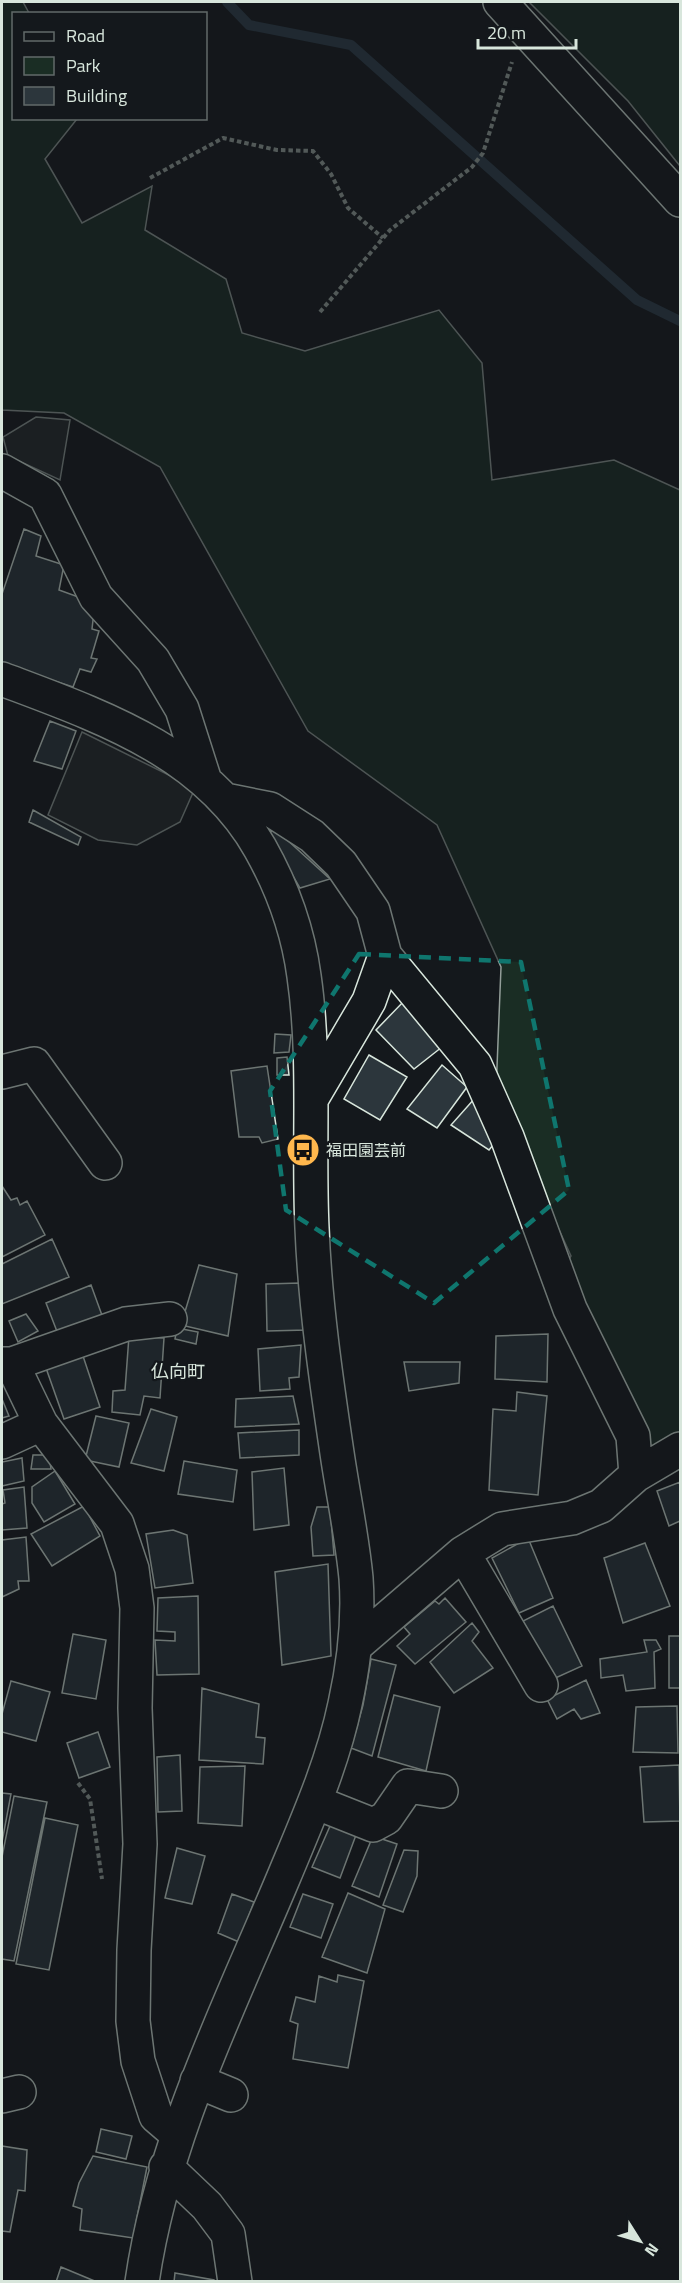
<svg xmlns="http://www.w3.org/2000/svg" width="682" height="2283" font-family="'Titillium Web','Noto Sans JP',sans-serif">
<rect width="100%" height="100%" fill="#14181c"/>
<path fill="#1a2d24" stroke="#939e99" stroke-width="1.5" d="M2,2H23L29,13L14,14V118L77,119L45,159L82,223L152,186L145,230L226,279L242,333L305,351L439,310L482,363L492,480L614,460L680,490V1453L648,1477L552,1287L571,1256L496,1092L501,967L437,825L308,731L160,467L64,413L2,410Z
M529,2H680V166L628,101Z"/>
<path fill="#24282b" stroke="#939e99" stroke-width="1.5" d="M36,417L70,420L60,480L8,456L3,437Z
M82,732L195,788L180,822L137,845L98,840L48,815Z"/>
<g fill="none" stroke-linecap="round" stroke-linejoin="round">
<path stroke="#2f3f4d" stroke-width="10" d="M227,2L249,25L351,45L637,300L680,321"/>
</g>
<path fill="#2c363c" stroke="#d8e6dc" stroke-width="1.5" d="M24,529L41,536L36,556L64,565L59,590L95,603L92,629L99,631L91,658L97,659L91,672L80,669L73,687L2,664V594Z
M50,721L76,731L62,769L34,761Z
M33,810L81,837L78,845L29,822Z
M274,828L330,879L300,888L269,834Z
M404,1001L442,1047L414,1069L376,1030Z
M275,1034L291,1035L289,1052L274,1053Z
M369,1055L407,1077L380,1120L344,1099Z
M287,1057L289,1075H277V1058Z
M442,1065L467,1087L437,1128L407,1109Z
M267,1066L278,1139L262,1143L259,1137H239L231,1071Z
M475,1098L498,1139L489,1150L451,1125Z
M2,1186L11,1200L17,1198L20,1205L27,1201L45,1235L2,1257Z
M52,1239L69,1277L2,1304V1264Z
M199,1265L237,1274L228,1336L181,1325Z
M300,1283L307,1330L267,1331L266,1284Z
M91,1285L103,1318L58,1334L46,1303Z
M26,1314L38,1331L18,1342L9,1321Z
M177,1328L198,1332L196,1344L175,1339Z
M548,1334L547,1382L495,1379L496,1336Z
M129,1336L164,1338L160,1398L144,1396L140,1415L112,1412L113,1391L125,1390Z
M301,1345L299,1377L289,1378L290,1389L260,1391L258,1349Z
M81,1350L100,1407L64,1419L46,1368Z
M404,1362H460L459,1383L409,1391Z
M517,1392L547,1396L538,1495L489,1490L493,1409L516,1411Z
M293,1396L299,1424L235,1427L236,1399Z
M2,1399L9,1416L2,1418Z
M151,1409L177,1417L164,1471L131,1463Z
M96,1416L129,1423L119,1467L85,1460Z
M299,1430V1455L240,1458L238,1433Z
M33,1455H49L51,1469H31Z
M22,1458L24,1481L2,1486V1462Z
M184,1461L237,1470L233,1502L178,1494Z
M284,1468L289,1525L254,1530L252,1472Z
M55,1471L75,1504L44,1522L32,1503V1487Z
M680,1482V1521L669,1526L657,1491Z
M24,1487L27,1528L2,1530V1504L5,1503L3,1490Z
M84,1506L100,1536L52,1566L31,1534Z
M317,1507H330L334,1555L313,1556L311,1527Z
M173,1530L187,1535L193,1583L155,1588L146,1534Z
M26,1537L29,1581H18L19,1589L2,1597V1540Z
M528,1538L553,1598L519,1613L492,1558Z
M645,1543L670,1606L623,1623L604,1558Z
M328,1564L331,1656L282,1665L275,1572Z
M198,1596L199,1674L157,1675L155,1640L175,1641V1632L157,1631L158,1598Z
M445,1598L466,1622L415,1664L397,1646L410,1634L404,1627L435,1601L439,1604Z
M553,1606L582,1666L551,1680L523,1621Z
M472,1623L479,1632L472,1641L493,1668L454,1693L430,1662Z
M73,1634L106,1640L96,1699L62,1693Z
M669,1636H680V1688H669Z
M644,1640H656L661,1649L654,1652L655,1688L626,1691L623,1675L601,1678L600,1659L647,1652Z
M371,1659L396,1665L372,1756L351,1748L363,1705Z
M586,1680L600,1713L581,1719L574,1709L557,1719L547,1699Z
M11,1681L50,1692L36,1741L2,1732V1714Z
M202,1688L259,1704L256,1737L265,1738L263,1764L199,1760Z
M394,1695L440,1707L426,1771L378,1757Z
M677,1706L678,1753L633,1752L636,1707Z
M98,1732L110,1767L79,1778L67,1743Z
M180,1755L182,1811L158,1812L157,1757Z
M679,1765L680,1821L644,1822L640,1767Z
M245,1766L242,1826L198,1823L200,1767Z
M2,1793L11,1794L2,1842Z
M14,1796L47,1802L14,1961L2,1959V1857Z
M334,1817L359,1827L340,1878L312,1867Z
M45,1818L78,1825L49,1970L16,1964Z
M373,1836L397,1844L379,1897L352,1886Z
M177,1848L205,1856L192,1904L165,1898Z
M404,1850L418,1851L417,1876L403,1912L383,1905Z
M348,1893L385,1909L367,1973L322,1957Z
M232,1894L254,1902L239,1942L218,1933Z
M303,1894L333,1904L321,1938L290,1927Z
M338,1975L364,1981L348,2068L293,2059L298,2024L290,2021L296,1997L315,2002L319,1976L337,1982Z
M101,2129L132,2136L126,2159L96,2152Z
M2,2146L27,2150L25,2191L18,2190L10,2232L2,2231Z
M93,2156L147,2167L133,2238L80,2230L82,2209L73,2206L79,2183Z
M61,2267L97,2282H56Z
M175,2273L214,2280V2282H174Z"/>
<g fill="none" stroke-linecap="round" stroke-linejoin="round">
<defs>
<path id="minor" d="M500,2L680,200
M2,471L45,495L96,597L153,660L182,709L204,778
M2,679C100,716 205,751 260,848C282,887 298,931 304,976C316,1059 308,1144 312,1228C315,1303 326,1379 337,1453C343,1494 352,1536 356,1578C359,1619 354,1663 345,1704C333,1762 308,1819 285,1874C229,2008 163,2137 142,2282
M225,800L270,809L312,836L341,864L373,911L385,956L369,1001L312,1098
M385,956L475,1065L507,1137L570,1309L633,1436L636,1475
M2,1072L34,1064L105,1163
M2,1364H12L41,1424L117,1524L132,1569L137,1608L135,1708L140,1844L134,1950L133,2021L138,2061L156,2116L177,2134
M12,1364L126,1324L170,1319
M2,1442L41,1424
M463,1553L541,1685
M355,1646L463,1553L502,1529L572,1518L601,1506L636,1475L680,1449
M315,1802L373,1825L386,1818L408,1786L441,1791
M197,2081L231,2095
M2,2096L19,2092
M166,2167L207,2206L228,2234L235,2282"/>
</defs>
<use href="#minor" stroke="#d8e6dc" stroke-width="36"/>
<path stroke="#9da8a2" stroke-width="4" stroke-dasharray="4.5 3" stroke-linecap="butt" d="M150,178L223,138L277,150L313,151L331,174L348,208L383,238
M320,312L390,230L472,167L483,153L512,62
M78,1783L90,1799L102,1879"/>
<use href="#minor" stroke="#14181c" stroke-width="33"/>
</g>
<path d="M0 0H682V2283H0ZM359,954L521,962L569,1190L434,1303L286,1210L270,1091Z" fill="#14181c" fill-opacity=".55" fill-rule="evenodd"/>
<path fill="none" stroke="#0f766e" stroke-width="4.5" stroke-dasharray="12 8" stroke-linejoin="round" d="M359,954L521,962L569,1190L434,1303L286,1210L270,1091Z"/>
<defs>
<symbol id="bus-disc" viewBox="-11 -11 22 22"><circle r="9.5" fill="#ffb74d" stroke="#14181c"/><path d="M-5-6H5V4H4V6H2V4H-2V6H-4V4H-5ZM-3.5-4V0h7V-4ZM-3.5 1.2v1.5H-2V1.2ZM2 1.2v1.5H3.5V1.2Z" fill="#111"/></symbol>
</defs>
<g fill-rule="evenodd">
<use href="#bus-disc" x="284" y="1131" width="38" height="38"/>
</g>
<g text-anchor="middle" stroke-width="4.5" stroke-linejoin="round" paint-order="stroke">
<g font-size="16" fill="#d8e6dc" stroke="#14181c" text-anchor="start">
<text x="326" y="1156">福田園芸前</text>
</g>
<g font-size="18" fill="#d8e6dc" stroke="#14181c">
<text x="178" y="1378">仏向町</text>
</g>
</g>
<rect width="682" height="2283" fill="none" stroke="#d8e6dc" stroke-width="6"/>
<rect x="12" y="12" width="195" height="108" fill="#14181c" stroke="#626a69" stroke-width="1.5"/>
<rect x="24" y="32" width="30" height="9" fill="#14181c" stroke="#626a69" stroke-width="1.5"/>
<text x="66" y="42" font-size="18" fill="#d8e6dc">Road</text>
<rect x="24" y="57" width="30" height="18" fill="#1a2d24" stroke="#626a69" stroke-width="1.5"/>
<text x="66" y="72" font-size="18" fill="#d8e6dc">Park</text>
<rect x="24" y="87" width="30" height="18" fill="#2c363c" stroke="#626a69" stroke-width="1.5"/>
<text x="66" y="102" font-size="18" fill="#d8e6dc">Building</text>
<g transform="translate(640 2241) rotate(127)" stroke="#14181c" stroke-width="4.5" paint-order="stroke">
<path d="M0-4.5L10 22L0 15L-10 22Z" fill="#d8e6dc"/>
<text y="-9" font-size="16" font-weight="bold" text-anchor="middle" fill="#d8e6dc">N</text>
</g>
<path d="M478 39v9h98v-9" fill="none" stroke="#d8e6dc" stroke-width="3"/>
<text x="487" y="39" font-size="18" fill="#d8e6dc" stroke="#14181c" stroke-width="4.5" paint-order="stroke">20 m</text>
</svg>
